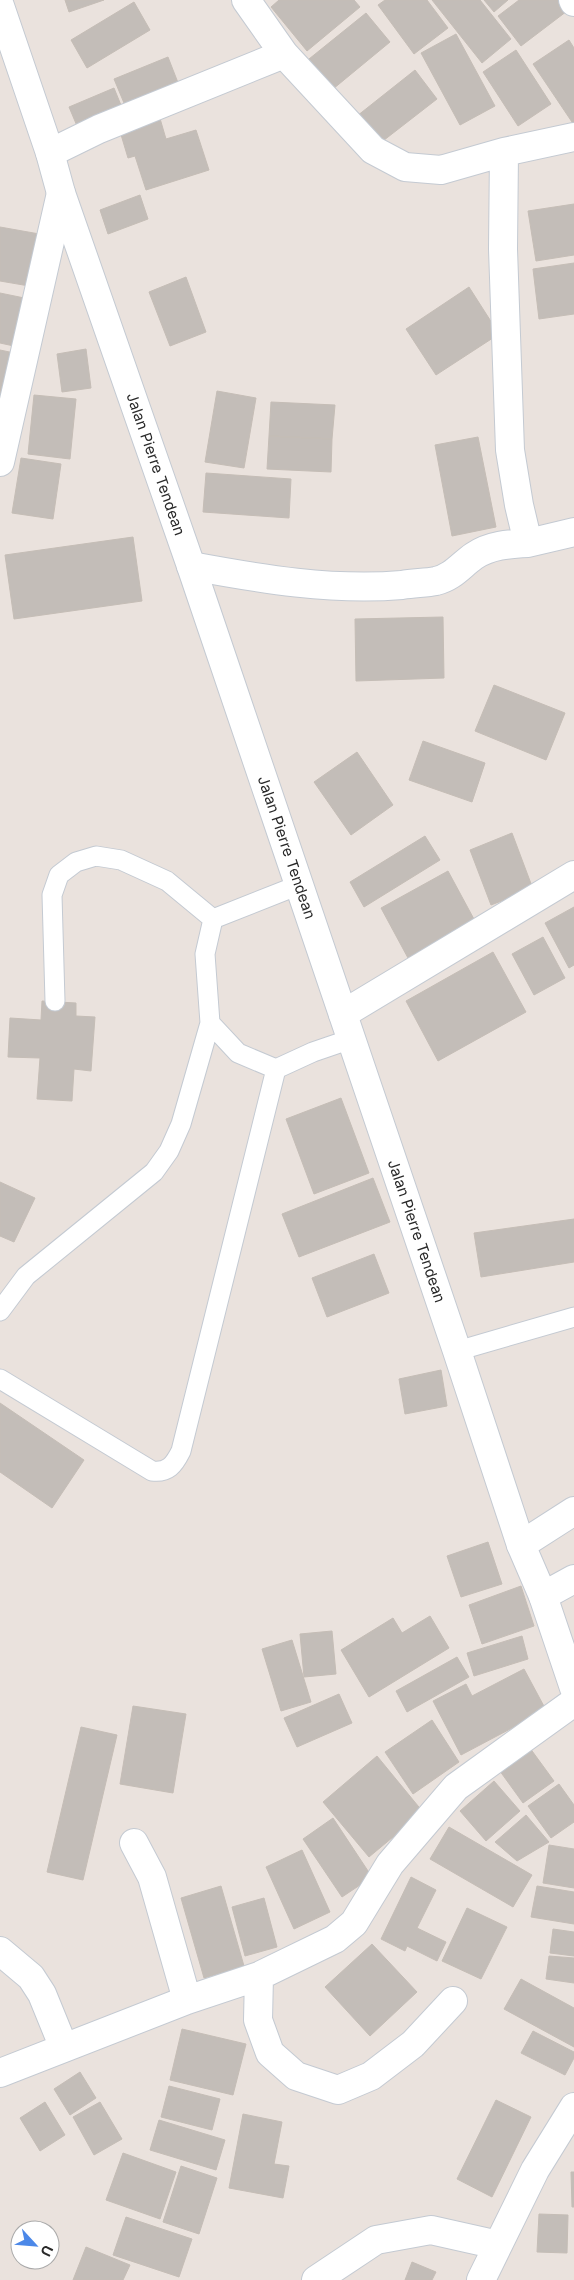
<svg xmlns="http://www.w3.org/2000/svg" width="574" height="2280" font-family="Inter,sans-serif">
<rect width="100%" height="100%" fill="#eae2dd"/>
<path fill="#c3bdb8" stroke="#c5bdb6" d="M65,0H104L69,12Z
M279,0H354L360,7L307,51L271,7Z
M385,0H427L448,28L414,54L378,5Z
M432,0H480L511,39L482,63Z
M484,0H508L494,12Z
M519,0H565L571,8L521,46L498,16Z
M134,2L150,30L87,68L71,40Z
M366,13L390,42L333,89L309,59Z
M456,34L495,106L460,125L421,53Z
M569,40L574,48V125L533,64Z
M516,50L551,104L518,126L483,72Z
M168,57L182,93L129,115L114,79Z
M415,70L437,99L379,144L357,116Z
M114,88L125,115L80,133L69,107Z
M159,115L166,139L196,130L209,170L146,190L135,156L128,158L119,128Z
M140,195L148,219L108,234L100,210Z
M574,204V255L536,261L528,211Z
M0,227L45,235L35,287L0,281Z
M574,263V314L539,319L533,269Z
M186,277L206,332L170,346L149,292Z
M469,287L499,334L436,375L406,329Z
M0,293L34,300L23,348L0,343Z
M86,349L91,388L62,392L57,354Z
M0,350L19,354L9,398L0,396Z
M217,391L256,398L244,468L205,462Z
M34,395L76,399L70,459L28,454Z
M271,402L335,405L332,439L269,436Z
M269,436L332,439L331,472L267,469Z
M478,437L496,527L452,536L435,445Z
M21,458L61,464L53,519L12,513Z
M206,473L291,479L289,518L203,512Z
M133,537L142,601L14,619L5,555Z
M443,617L444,678L356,681L355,619Z
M494,685L565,713L546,760L475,731Z
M423,741L485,763L472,802L409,780Z
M357,752L393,805L351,835L314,782Z
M512,833L533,889L491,905L470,850Z
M425,836L440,860L364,907L350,882Z
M448,871L475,921L408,958L381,908Z
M574,907V965L569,968L545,923Z
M543,937L565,978L534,995L512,954Z
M493,952L526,1012L438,1061L406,1001Z
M42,1001L76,1003V1016L95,1017L91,1071L74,1069L72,1101L37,1099L40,1058L8,1057L10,1018L41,1020Z
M341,1098L369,1173L314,1194L286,1119Z
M373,1178L390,1222L299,1257L282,1214Z
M0,1182L35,1198L14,1242L0,1236Z
M574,1219V1262L481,1277L474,1233Z
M374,1254L389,1293L327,1317L312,1278Z
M441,1370L447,1406L405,1414L399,1379Z
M0,1403L84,1460L52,1508L0,1472Z
M488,1542L502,1584L461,1597L447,1556Z
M521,1586L534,1626L482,1644L469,1605Z
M430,1616L449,1648L369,1697L341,1650L393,1618L402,1633Z
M332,1631L336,1674L304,1677L300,1634Z
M522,1636L528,1659L474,1676L467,1653Z
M292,1640L311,1702L281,1711L262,1649Z
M457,1657L469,1677L407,1712L396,1691Z
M524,1669L546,1710L461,1755L433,1701L466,1684L472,1696Z
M339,1694L352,1723L297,1747L284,1718Z
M133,1706L186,1714L173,1793L120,1784Z
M432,1720L459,1762L413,1794L385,1752Z
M81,1727L117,1735L83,1880L47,1872Z
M527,1744L554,1781L523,1803L497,1767Z
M377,1756L423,1812L369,1857L323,1802Z
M494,1781L520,1811L486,1841L460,1811Z
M559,1784L574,1805V1822L551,1838L528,1806Z
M526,1815L549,1842L517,1861L495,1842Z
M333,1818L372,1877L342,1897L303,1839Z
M449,1827L532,1875L513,1907L430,1859Z
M549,1845L574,1849V1888L543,1883Z
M302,1850L330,1912L294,1929L266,1867Z
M411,1877L436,1890L417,1928L446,1942L437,1961L407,1946L405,1951L381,1939Z
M221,1886L244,1966L204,1978L181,1898Z
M537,1886L574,1892V1924L531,1917Z
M264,1898L277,1947L245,1956L232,1907Z
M467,1908L507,1927L481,1979L442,1961Z
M553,1929L574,1932V1956L550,1953Z
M372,1944L417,1992L370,2036L325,1987Z
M549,1956L574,1958V1983L546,1979Z
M521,1979L574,2008V2047L504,2009Z
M182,2029L246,2044L233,2095L170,2080Z
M533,2031L574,2052V2058L565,2075L521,2053Z
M80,2072L96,2098L70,2115L54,2089Z
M169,2086L220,2099L212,2130L161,2117Z
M496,2100L531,2117L492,2197L457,2179Z
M45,2102L65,2135L40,2151L20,2118Z
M100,2102L122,2139L94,2155L73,2117Z
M243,2114L282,2122L274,2164L289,2166L283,2198L229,2188Z
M159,2120L225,2140L216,2170L150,2150Z
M123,2153L176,2172L160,2219L106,2200Z
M181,2166L217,2178L199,2234L163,2222Z
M571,2172H574V2207H572Z
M539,2214L568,2215L567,2253L537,2252Z
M126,2217L192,2239L179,2277L113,2255Z
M86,2247L130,2265L123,2280H73Z
M412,2262L436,2272L432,2280H405Z"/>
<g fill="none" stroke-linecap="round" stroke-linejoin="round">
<defs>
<path id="service" d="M299,885L213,919L205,954L210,1023L238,1053L276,1069L313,1052L351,1039
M55,1001L52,895L59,875L76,862L96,856L121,860L167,881L213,919
M0,1311L26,1276L154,1172L169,1151L181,1124L210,1023
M457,1351L574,1317
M0,1379L152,1471C168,1473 174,1465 181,1451L276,1069"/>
<path id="minor" d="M246,0L284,54L373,150L405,167L441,170L504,152L574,137
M573,0L574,2
M504,152L503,249L510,450L519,505L528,543L574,532
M50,153L99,129L284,54
M0,462L61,193
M191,566C261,579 332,591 402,585C414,583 426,583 436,581C453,577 461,565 474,556C490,545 509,544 528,543
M343,1014L574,875
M521,1545L574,1511
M543,1596L574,1579
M134,1843L152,1877L187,2000
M0,1951L31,1977L42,1994L64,2048
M259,1976L258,2020L270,2053L296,2076L338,2090L371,2076L413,2044L453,2001
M0,2073L187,2000L259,1976L335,1939L354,1923L390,1864L456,1787L574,1702
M316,2280L376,2240L431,2230L498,2245
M481,2280L535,2170L574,2107"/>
<g id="tertiary">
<path id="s1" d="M0,6L50,153L61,193L191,566L457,1351L521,1545L543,1596L574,1688"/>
</g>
</defs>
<use href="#service" stroke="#c4cad2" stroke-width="21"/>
<use href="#minor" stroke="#c4cad2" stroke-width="30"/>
<use href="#tertiary" stroke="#c4cad2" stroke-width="30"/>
<use href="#service" stroke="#fff" stroke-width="19"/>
<use href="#minor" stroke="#fff" stroke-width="28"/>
<use href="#tertiary" stroke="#fff" stroke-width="28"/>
</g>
<g text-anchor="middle" stroke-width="4.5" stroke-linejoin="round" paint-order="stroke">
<g font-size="15" fill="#292929" stroke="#fff">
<text dy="5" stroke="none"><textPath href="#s1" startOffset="484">Jalan Pierre Tendean</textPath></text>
<text dy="5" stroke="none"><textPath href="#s1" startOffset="889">Jalan Pierre Tendean</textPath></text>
<text dy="5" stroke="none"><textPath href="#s1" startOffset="1294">Jalan Pierre Tendean</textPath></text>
</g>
</g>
<g transform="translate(35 2245) rotate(116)"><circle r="24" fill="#ffffff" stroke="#a9a9a9"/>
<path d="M0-4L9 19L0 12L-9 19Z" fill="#4c88e8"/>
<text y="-8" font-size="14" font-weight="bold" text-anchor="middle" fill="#292929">U</text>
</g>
</svg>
